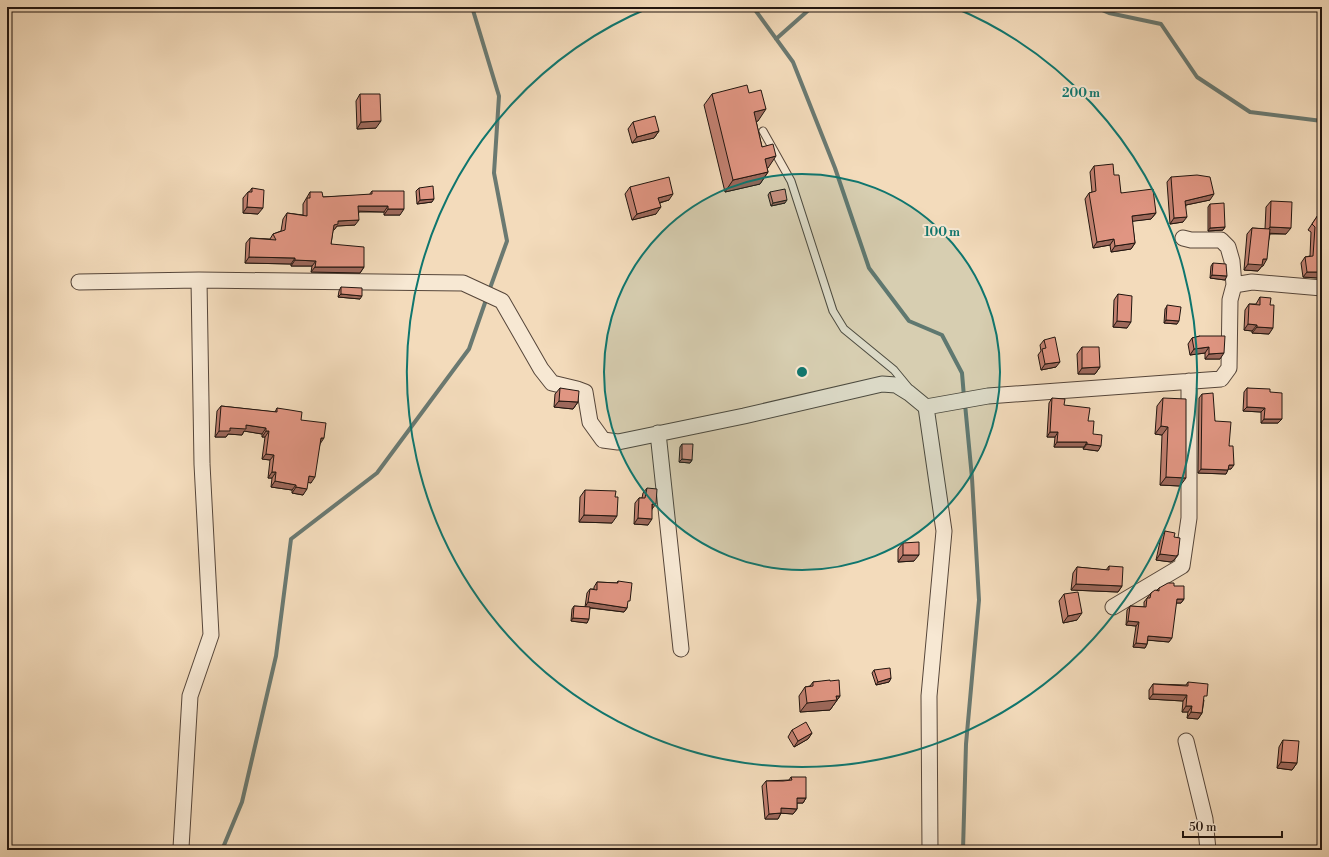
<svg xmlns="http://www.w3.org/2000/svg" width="1329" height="857" font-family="'Libre Bodoni',serif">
<rect width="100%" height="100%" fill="#f3dbbb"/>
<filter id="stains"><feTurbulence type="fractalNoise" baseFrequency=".005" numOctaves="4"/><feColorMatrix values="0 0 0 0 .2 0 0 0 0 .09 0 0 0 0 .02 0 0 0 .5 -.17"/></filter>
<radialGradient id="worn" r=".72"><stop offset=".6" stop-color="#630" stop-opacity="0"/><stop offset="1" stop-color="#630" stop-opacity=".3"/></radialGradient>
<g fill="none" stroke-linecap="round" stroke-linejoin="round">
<path stroke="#6a7971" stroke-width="4" d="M472,7L499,96L494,173L507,241L489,291
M753,7L793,62L835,168L869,268L909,321L942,335L962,373L964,397
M1095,7L1109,13L1161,24L1197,77L1250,112L1322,121
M776,39L812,7
M222,850L242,802L276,656L291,539L377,473L469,349L487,297
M963,850L966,744L979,600L972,478L965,404"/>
<defs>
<path id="service" d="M763,131L791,181L833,311L844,329L894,370L908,387"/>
<path id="minor" d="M1183,238L1191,240H1221L1228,247L1232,261L1234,285
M79,282L199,280
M926,407L944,531L929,696L930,850
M658,433L681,649
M1113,607L1182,566L1189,518V381
M1186,741L1205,819L1208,850
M181,848L190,696L211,635L202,464L199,280L463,283L502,301L541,369L552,383L577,389L585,392L590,422L603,440L618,442L744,416L882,384L896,385L909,393L926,407L988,396L1221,379L1229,368L1230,300L1234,285L1252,282L1322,288"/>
</defs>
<use href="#service" stroke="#56463a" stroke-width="9"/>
<use href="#minor" stroke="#56463a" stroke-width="17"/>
<use href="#service" stroke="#f7e8d3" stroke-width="7"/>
<use href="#minor" stroke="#f7e8d3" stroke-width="15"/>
</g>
<path fill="#c18070" stroke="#21150f" d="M749,93L758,121H756L762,147L768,168H767L768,172L760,184L725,192L704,105L712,94Z
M360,94L376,128L357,129L356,101Z
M633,122L659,131L654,138L632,143L628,129Z
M1094,166L1114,175L1121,193L1156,213L1151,219L1132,221L1135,243L1131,249L1111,252L1110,245L1093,248L1085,199L1089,193L1092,192L1090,172Z
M1171,177L1210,200L1186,205L1183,222L1170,224L1167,182Z
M630,187L669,200L660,203L656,214L632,220L625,194Z
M252,188L258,214L243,213V198L248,192H249Z
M419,188L432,202L417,204L416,191Z
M372,191L400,215H384V212H359L355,225L337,226L334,230H333L331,244L364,267L360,273L311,272L312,266H291V264L245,263L246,243L250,238L270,239L273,234L281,231L283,219L287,213L303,215V204L310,192L323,197L369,195Z
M770,192L785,203L771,206L768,195Z
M1271,201L1286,234H1270L1263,266H1262L1258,271L1244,270L1247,234L1252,228L1265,229L1266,207Z
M1210,204L1225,227L1223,230L1208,231V207Z
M1318,215L1321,241V265L1322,272L1318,278L1303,277L1301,263L1305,257L1310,256L1311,232L1308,230Z
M1213,263L1225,280L1210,278L1211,266Z
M341,287L360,299L338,297L339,291Z
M1118,294L1127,328L1113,327L1114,300Z
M1260,297L1269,334L1252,333V331L1244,330L1245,310L1249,304H1256Z
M1167,306L1177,324L1164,323L1165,309Z
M1200,336L1220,359H1205V353L1190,355L1188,344L1192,338Z
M1044,340L1056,367L1041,370L1038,355L1041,351L1040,345Z
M1082,347L1100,367L1095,374H1078L1077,354Z
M560,388L578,402L573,409L554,407L555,394Z
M1247,388L1270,392L1278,423H1261V412L1243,411L1244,392Z
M1202,394L1215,421L1229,446L1231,469H1228L1226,474L1198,473L1199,398Z
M1052,398L1088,421L1098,451L1083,449L1084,447H1054L1055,437H1047L1049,403Z
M1163,398L1180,486L1160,485L1162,435L1155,434L1157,406Z
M221,406L275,412L277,408L301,420L320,444L311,483L308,482L303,495L292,493V490L271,487L272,478H268L270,460L262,459L265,437H262V434L244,431L242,435L228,434L226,437H215L217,411Z
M682,444L692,460L690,463L679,462L680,447Z
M647,488L652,509L648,525L634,524L635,503L639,498H642L643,493Z
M585,490L612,523L579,522L580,497Z
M1165,531L1174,537L1178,555L1174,560L1171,562L1156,560L1161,537Z
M903,543L914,561L898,562V549Z
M1109,566L1122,586L1118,592L1071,590L1073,573L1077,567L1106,570Z
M618,581L627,606V608L624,612L590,608L587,623L571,621L572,609L574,606L585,607L587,593L590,589H594V587L597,582L617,583Z
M1174,586L1184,599L1181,603H1176L1169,642L1148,640L1147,644L1145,648L1133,647L1136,626L1126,625L1127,610L1130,606L1144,607V602L1151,593L1157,590L1159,588Z
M1064,594L1077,620L1063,623L1059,601Z
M874,670L891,678L889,682L876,685L872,673Z
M830,681L840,696L830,710L800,712L799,696L805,687L810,686L813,682Z
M1188,682L1204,700L1202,713L1198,719L1187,718L1188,712H1182L1183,701L1149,699V690L1153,684L1186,685Z
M792,730L812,733L808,739L794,747L788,737Z
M1283,740L1297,763L1292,770L1277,768L1279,747Z
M791,777L806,798L803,803H797V809L793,814L781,813L778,819H765L762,786L766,781L789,780Z"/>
<path fill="#9d685b" stroke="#21150f" d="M766,109L758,121L746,124L754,112Z
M381,121L376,128L357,129L361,122Z
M659,131L654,138L632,143L637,137Z
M776,156L768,168L757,170L765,159Z
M768,172L760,184L725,192L733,180Z
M673,194L669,200L654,204L658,198Z
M1214,194L1210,200L1181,206L1185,201Z
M434,199L432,202L417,204L420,200Z
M787,200L785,203L771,206L773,203Z
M358,206H388L384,212L355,211Z
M247,207L263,208L258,214L243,213Z
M661,207L656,214L632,220L637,214Z
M388,209H404L400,215H384Z
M1156,213L1151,219L1127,222L1132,216Z
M1187,217L1183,222L1170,224L1174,218Z
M359,220L355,225L337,226L334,230H330L334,225L338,221Z
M1225,227L1223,230L1208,231L1210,228Z
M1270,227L1291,228L1286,234L1265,233Z
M1114,239L1110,245L1093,248L1097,242Z
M1135,243L1131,249L1111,252L1115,246Z
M249,257L295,258L291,264L245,263Z
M1263,259H1267L1263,266H1262L1258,271L1244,270L1248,264Z
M295,260L316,261L312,266H291Z
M1320,260H1322V266L1316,265Z
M315,267H364L360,273L311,272Z
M1307,272H1322L1318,278L1303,277Z
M1212,275L1227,276L1225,280L1210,278Z
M341,294L362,296L360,299L338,297Z
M1166,320L1179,321L1177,324L1164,323Z
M1117,321L1131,322L1127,328L1113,327Z
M1248,324L1257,325L1252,331L1244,330Z
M1257,327L1273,328L1269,334L1252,333Z
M1209,347L1205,353L1190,355L1194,349Z
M1224,353L1220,359H1205L1209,354Z
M1060,362L1056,367L1041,370L1045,364Z
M1100,367L1095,374H1078L1082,368Z
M559,401L578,402L573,409L554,407Z
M1247,407L1265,408L1261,412L1243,411Z
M1264,419H1282L1278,423H1261Z
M246,425L266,428L262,434L244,431L242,435L228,434L226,437H215L219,431L230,428Z
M1161,426L1168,427L1162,435L1155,434Z
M266,431H269L265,437H262Z
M1050,432H1058L1055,437H1047Z
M321,438H324L320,444Z
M1057,442H1087L1084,447H1054Z
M1087,444L1101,446L1098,451L1083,449Z
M266,454L274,455L270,460L262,459Z
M682,459L692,460L690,463L679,462Z
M1229,465H1234L1231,469H1226Z
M1201,469L1228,470L1226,474L1198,473Z
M272,472H276L272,478H268Z
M309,476L315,477L311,483L305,482Z
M1166,477L1186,478L1180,486L1160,485Z
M275,481L296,485L292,490L271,487Z
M296,487L307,489L303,495L292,493Z
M652,504H656L652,509Z
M584,515L617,516L612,523L579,522Z
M638,518L652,519L648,525L634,524Z
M1160,554L1178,555L1174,560L1171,562L1156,560Z
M903,555H919L914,561L898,562Z
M1076,584L1122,586L1118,592L1071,590Z
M1177,599H1184L1181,603H1174Z
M588,602L627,608L624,612L585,607Z
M1082,613L1077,620L1063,623L1068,616Z
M573,618L589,619L587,623L571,621Z
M1128,621L1139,622L1136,626L1126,625Z
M1148,636L1172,638L1169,642L1146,640Z
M1136,643L1147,644L1145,648L1133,647Z
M891,678L889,682L876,685L878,682Z
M1153,694L1187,695L1183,701L1149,699Z
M836,696H840L830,710L800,712L807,703Z
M1186,706H1192L1188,712H1182Z
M1191,712L1202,713L1198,719L1187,718Z
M812,733L808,739L794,747L798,741Z
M1281,762L1297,763L1292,770L1277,768Z
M797,798H806L803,803H794Z
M781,808L797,809L793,814L778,813Z
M781,813L778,819H765L769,814Z"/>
<path fill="#e09582" stroke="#21150f" d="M747,85L749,93L761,90L766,109L754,112L762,147L773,144L776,156L765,159L768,172L733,180L712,94Z
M360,94H380L381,121L361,122Z
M655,116L659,131L637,137L633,122Z
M1113,164L1114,175H1119L1121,193L1153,189L1156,213L1132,216L1135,243L1115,246L1114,239L1097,242L1089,193L1096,191L1094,166Z
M1197,175L1210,177L1214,194L1185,201L1187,217L1174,218L1171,177Z
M669,177L673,194L658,198L661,207L637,214L630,187Z
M433,186L434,199L420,200L419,188Z
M252,188L264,190L263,208L247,207L248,192H252Z
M785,189L787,200L773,203L770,192Z
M372,191H404V209H388V206H358L359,220L338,221V224L334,225L331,244L364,247V267H315L316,261L295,260V258L249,257L250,238L276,240L273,234L285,230L287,213L307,216V198H310V192H322L323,197L372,194Z
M1271,201L1292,202L1291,228L1270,227Z
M1224,203L1225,227L1210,228V204Z
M1318,215L1322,218V240L1321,241H1322V260H1320L1322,272H1307L1305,257L1313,256L1315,227L1312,224Z
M1252,228L1270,229L1267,259H1263L1262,265L1248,264Z
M1213,263L1226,264L1227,276L1212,275Z
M341,287L362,288V296L341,294Z
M1118,294L1132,296L1131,322L1117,321Z
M1260,297L1271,298L1270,305H1274L1273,328L1257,327V325L1248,324L1249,304L1260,305Z
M1167,305L1181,307L1179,321L1166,320Z
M1200,336H1225L1224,353L1209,354V347L1194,349L1192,338Z
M1055,337L1060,362L1045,364L1042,349L1046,348L1044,340Z
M1082,347H1099L1100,367L1082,368Z
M560,388L579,391L578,402L559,401Z
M1247,388L1270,389V392L1282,393V419H1264L1265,408L1247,407Z
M1213,393L1215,421L1231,422L1229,446H1233L1234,465H1229L1228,470L1201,469L1202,394Z
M1052,398L1065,399L1064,405L1090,408L1088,421H1094L1093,434L1102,435L1101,446L1087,444V442H1057L1058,432H1050Z
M1163,398L1186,399V478L1166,477L1168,427L1161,426Z
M221,406L277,412V408L290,410L302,412L301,420L326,423L324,438H321L315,477L309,476L307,489L296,487V485L275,481L276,472H272L274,455L266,454L269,431H266V428L246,425V429L230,428V431H219Z
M682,444H693L692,460L682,459Z
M647,488L657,489L656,504H652V519L638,518L639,498H645Z
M585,490L616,491L615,497H618L617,516L584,515Z
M1165,531L1175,533L1174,537L1180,538L1178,555L1176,556L1160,554Z
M919,542V555H903V543Z
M1109,566L1123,567L1122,586L1076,584L1077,567L1109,570Z
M618,581L632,583L630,601H628L627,608L588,602L590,589L597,590V582L618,583Z
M1168,583H1174V586H1184V599H1177L1172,638L1148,636L1147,644L1136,643L1139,622L1128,621L1130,606L1146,607L1147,598H1150L1151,593L1155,590L1159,591V588Z
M1078,592L1082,613L1068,616L1064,594Z
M574,606L590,607L589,619L573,618Z
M890,668L891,678L878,682L874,670Z
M830,680V681L839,680L840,696H836L837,700L807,703L805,687L813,686V682Z
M1188,682L1208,684L1207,696H1204L1202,713L1191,712L1192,706H1186L1187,695L1153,694V684L1188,686Z
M806,722L812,733L798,741L792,730Z
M1283,740L1299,741L1297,763L1281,762Z
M791,777H806V798H797V809L781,808V813L769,814L766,781H783L792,780Z"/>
<circle cx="802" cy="372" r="198" fill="#0f766e" fill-opacity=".12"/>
<g fill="none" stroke="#0f766e" stroke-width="2">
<circle cx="802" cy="372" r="198"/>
<path d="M953 7A395 395 0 1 1 651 7"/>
</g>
<circle cx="802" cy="372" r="6" fill="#0f766e" stroke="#f7e8d3" stroke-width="2"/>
<g font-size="12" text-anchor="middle" font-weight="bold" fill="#0f766e" stroke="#f7e8d3" stroke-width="4" stroke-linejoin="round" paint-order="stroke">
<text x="1081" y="97">200 m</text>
<text x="942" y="236">100 m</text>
</g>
<rect width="1329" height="857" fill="none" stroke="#f3dbbb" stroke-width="24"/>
<rect x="8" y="8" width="1313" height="841" fill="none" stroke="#21150f" stroke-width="2"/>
<rect x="12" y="12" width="1305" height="833" fill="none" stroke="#21150f"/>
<path d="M1183 831v6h99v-6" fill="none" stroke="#21150f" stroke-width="2"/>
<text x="1189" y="831" font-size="12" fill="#21150f" stroke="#f7e8d3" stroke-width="3" paint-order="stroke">50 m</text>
<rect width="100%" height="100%" filter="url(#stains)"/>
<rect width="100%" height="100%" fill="url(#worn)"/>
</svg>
